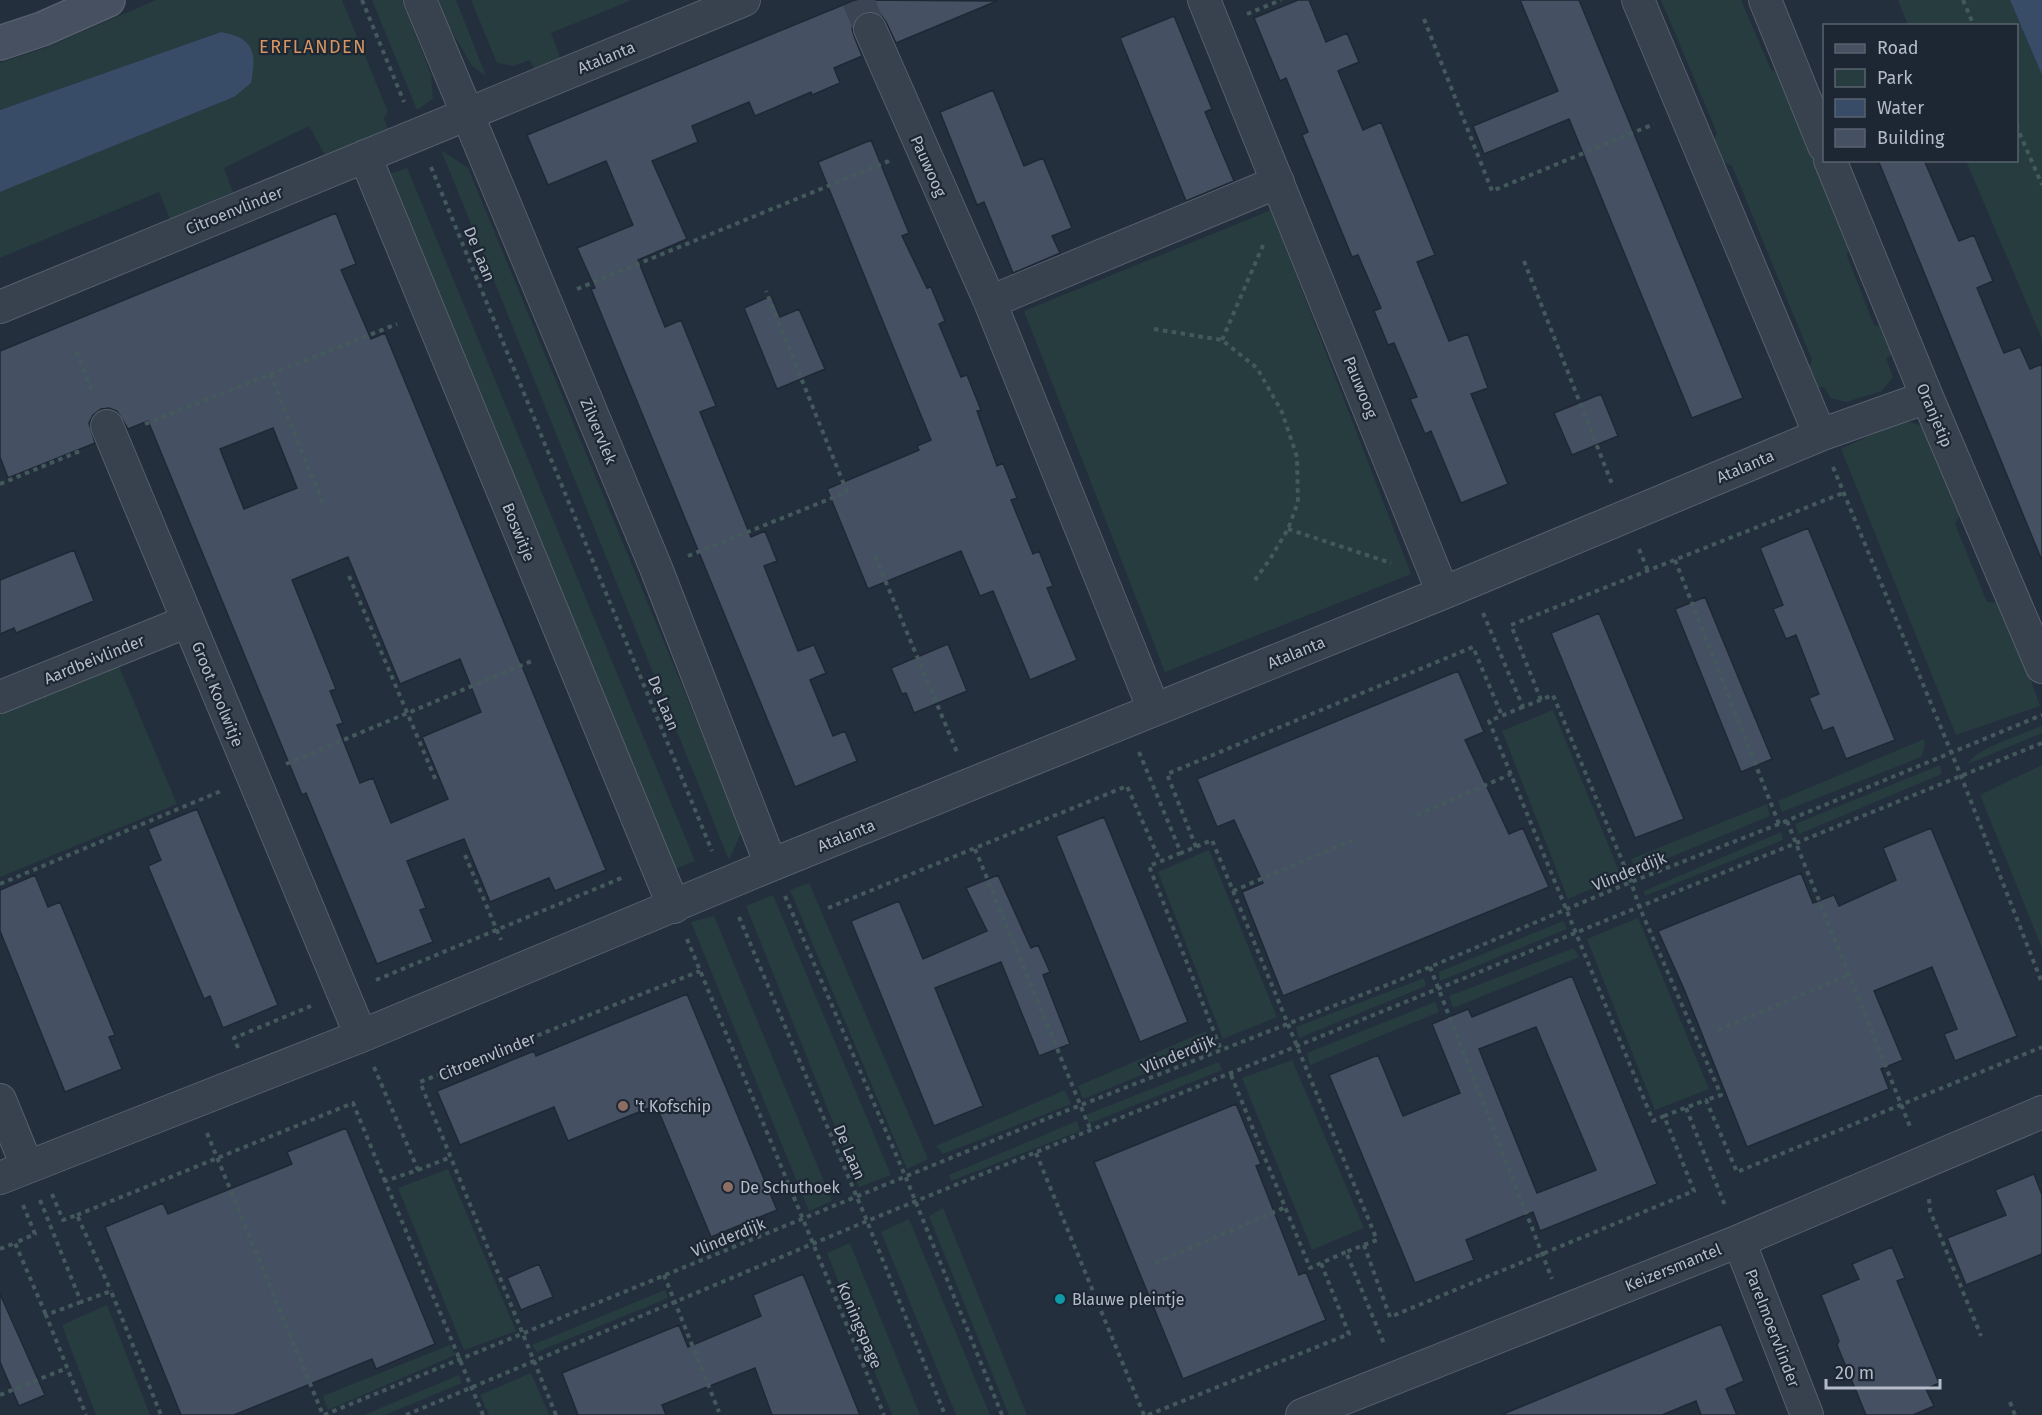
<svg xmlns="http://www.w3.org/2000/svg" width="2042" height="1415" font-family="'Fira Sans',sans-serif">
<rect width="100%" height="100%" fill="#242f3e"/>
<path fill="#263c3f" d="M156,0H342L388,112L384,118L388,130L325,155L309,126L224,168L233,192L170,219L159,192L0,258V192L234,97L221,32L0,110V63L45,48Z
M372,0H402L431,75L433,99L417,110Z
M439,0H456L486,76L472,66L446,21Z
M471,0H632L551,33L561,60L535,70L530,60L514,66L497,63Z
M1661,0H1741L1771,70L1784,74L1851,233L1847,256L1874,325L1886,328L1897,352L1886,358L1893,377L1882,391L1846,402L1831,398L1824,387L1810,389L1808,371L1812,360L1732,166L1718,159L1712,144L1717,133Z
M1898,0H2010L2042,75V339L1966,161L2016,160V26L1908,25Z
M441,150L468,168L742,831L729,860Z
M407,168L695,861L672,870L386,175Z
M1271,210L1411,574L1165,672L1024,311Z
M1904,420L1923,426L1960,515L1955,524L1987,602L1998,603L2006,611L2040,706L1956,735L1841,449Z
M118,664L177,804L0,877V713Z
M1553,710L1621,876L1568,899L1502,731Z
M2042,726V733L1968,764C1974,749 2026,733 2042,726Z
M1924,739L1925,746L1921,757L1782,812L1778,801Z
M1940,765L1942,774L1799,834L1795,824Z
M2042,765V948L1980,795Z
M1767,804L1770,816L1637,871L1631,859Z
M1781,832L1783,840L1645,896L1644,891Z
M1209,850L1277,1017L1223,1039L1158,872Z
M809,883L928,1159L907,1169L790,890Z
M773,895L891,1175L859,1187L746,906Z
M714,916L832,1201L809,1211L691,922Z
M1638,918L1709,1089L1655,1110L1587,939Z
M1563,921L1567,929L1440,981L1439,972Z
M1574,948L1579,957L1453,1008L1449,996Z
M1424,978L1426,986L1299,1038L1296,1027Z
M1435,1002L1439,1012L1310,1065L1307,1053Z
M1206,1031L1212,1046L1083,1099L1078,1086Z
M1292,1060L1364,1228L1312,1250L1242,1078Z
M1219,1062L1222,1070L1088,1124V1114Z
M1065,1090L1071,1104L943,1154L936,1146Z
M1077,1121L1080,1131L951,1181L949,1175Z
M448,1169L516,1331L464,1350L398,1188Z
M943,1208L1027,1415H1009L929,1216Z
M909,1219L990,1415H956L881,1232Z
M850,1243L920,1415H892L827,1253Z
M665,1290L668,1298L537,1352L532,1345Z
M107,1305L150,1415H96L62,1325Z
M450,1345L455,1355L328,1410L323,1396Z
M531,1373L549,1415H489L480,1395Z
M459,1375L462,1383L385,1415H364Z"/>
<path fill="#394c67" d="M2010,0H2042V75Z
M221,32C254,38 257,52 251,83L234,97L0,192V110Z"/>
<path fill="#455162" stroke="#1f2835" stroke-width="1.5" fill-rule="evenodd" d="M855,0L997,1L896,43L886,22L881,15L873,11L863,12L856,18L852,28L854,36L862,56L834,68L840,83L812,95L811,92L755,116L749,102L692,126L698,142L652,161L687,239L638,260L665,327L681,320L716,406L700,412L751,537L765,531L777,561L764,566L798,651L814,645L826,673L810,680L833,736L845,731L857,761L795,787L591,289L595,288L577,248L633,225L606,161L548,185L527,135Z
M1298,0H1309L1326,42L1347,33L1359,62L1338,71L1363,130L1381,122L1435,255L1417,262L1449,341L1468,334L1488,388L1471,394L1508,484L1461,503L1431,431L1425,434L1410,399L1417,397L1394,343L1388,345L1374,311L1381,308L1358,255L1352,257L1302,135L1308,132L1286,78L1280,81L1254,18Z
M1520,0H1579L1743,398L1692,418L1569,119L1484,154L1473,126L1558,91Z
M1174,16L1212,109L1205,112L1234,181L1186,201L1120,38Z
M993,90L1024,166L1043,158L1072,228L1052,236L1060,253L1013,273L984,202L977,205L940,112Z
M871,140L909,233L902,236L927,288L931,287L945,321L939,324L961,377L967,375L981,410L977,411L997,466L1003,463L1017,498L1011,500L1033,554L1039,551L1053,586L1047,588L1077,660L1030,680L993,591L980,596L961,551L868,589L827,489L919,450L917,446L931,440L818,162Z
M1878,160H1924L1959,241L1974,235L1993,281L1977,288L2004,353L2020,347L2030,369L2042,364V561Z
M336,213L356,264L341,270L371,339L385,333L606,870L555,891L549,878L490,902L464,839L407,861L426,908L420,910L433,942L377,964L306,793L302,795L148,421L128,429L117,411L109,408L101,409L93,415L89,423L95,443L8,478L0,457V351ZM273,428L297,488L244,509L220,449ZM348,557L400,684L460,659L481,712L422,737L448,799L391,823L373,778L360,783L337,725L343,723L330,691L336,689L292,580Z
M771,296L780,317L799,309L825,369L777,389L744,308Z
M1601,394L1618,436L1572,455L1554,413Z
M1808,528L1895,740L1846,759L1833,727L1823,731L1809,698L1819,694L1796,635L1786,639L1773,609L1783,605L1760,548Z
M74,550L94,601L16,633L14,628L0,634V580Z
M1705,597L1772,759L1741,772L1675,609Z
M1599,613L1684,819L1635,838L1551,633Z
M948,644L967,691L914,713L906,693L902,694L891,668Z
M1458,671L1484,732L1465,740L1509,834L1523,828L1549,887L1283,996L1242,892L1263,883L1234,820L1217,827L1197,779Z
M197,809L278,1005L223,1028L210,996L204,999L148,866L161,860L148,829Z
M1104,817L1188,1022L1140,1042L1056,836Z
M1931,828L2017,1036L1955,1061L1944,1034L1957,1029L1932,967L1874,991L1903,1060L1881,1069L1889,1089L1747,1147L1684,989L1658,931L1801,873L1813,903L1834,895L1839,906L1896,880L1883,848Z
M35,875L48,907L60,902L115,1035L109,1037L122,1069L65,1092L0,931V890Z
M998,875L1031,948L1038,945L1050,972L1043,975L1070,1044L1039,1056L1001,962L935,988L983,1106L934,1126L851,921L899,901L923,959L987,931L966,888Z
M1572,976L1657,1184L1540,1231L1533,1212L1466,1240L1474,1260L1415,1283L1329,1075L1378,1055L1403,1116L1460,1093L1432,1024L1468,1009L1472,1017ZM1536,1027L1596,1170L1537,1193L1479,1049Z
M687,994L777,1210L711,1237L656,1105L568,1141L554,1107L460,1145L437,1091L534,1051L536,1056Z
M1236,1104L1261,1164L1256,1166L1299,1275L1306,1272L1326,1320L1183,1379L1094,1162Z
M346,1128L435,1344L376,1369L372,1359L234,1415H181L105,1227L163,1203L168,1214L292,1164L287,1152Z
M2034,1174L2042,1195V1254L1966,1285L1947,1238L2006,1215L1995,1190Z
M1892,1247L1905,1278L1897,1281L1939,1383L1926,1389L1934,1406L1913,1415H1866L1837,1345L1839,1341L1821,1295L1859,1279L1852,1264Z
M539,1264L553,1297L521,1310L507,1278Z
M803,1274L860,1415H772L755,1368L662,1405L666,1415H578L562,1373L679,1325L688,1347L761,1316L753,1295Z
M0,1294L45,1395L19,1406L0,1362Z
M1721,1324L1744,1381L1726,1389L1737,1415H1701L1696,1401L1662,1415H1501Z"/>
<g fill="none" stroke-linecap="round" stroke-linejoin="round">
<path stroke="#3a4453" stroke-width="32" stroke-dasharray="32 16" stroke-linecap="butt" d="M858,0L870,29"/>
<defs>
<path id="street" d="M420,0L656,568L771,865
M1204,0L1443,593
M1638,0L1820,435
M1765,0L1824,146
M870,29L990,302L1154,710
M365,156L674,907
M1830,160L1927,397L2042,667
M990,302L1278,182
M0,307L744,0
M107,426L361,1036
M0,697L188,621
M0,1100L27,1166
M0,1178L361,1036L771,865L1443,593L1820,435L1927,397
M1739,1241L1807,1415
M1302,1415L1739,1241L2042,1112"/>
<path id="secondary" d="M0,43L42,29L108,0"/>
</defs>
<use href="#street" stroke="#565f6c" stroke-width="34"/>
<use href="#secondary" stroke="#565f6c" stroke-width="36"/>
<path stroke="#44595c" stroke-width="4" stroke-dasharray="4.5 4.5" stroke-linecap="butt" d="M362,0L404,102
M1963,0L1974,26
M1247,14L1281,0
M1424,19L1492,191L1654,124
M2016,125L2042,185
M431,167L712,851
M1524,261L1612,484
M577,289L889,161
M1154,329L1222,340L1257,368L1282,412L1297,457L1298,502L1288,529L1270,559L1255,580
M1222,340L1264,243
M76,352L94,395
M270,374L323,503
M145,424L397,324
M1833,467L1961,776L2042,983
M0,484L80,451
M1288,529L1391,563
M1639,549L1648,571
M688,556L847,492L766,291
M875,556L957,752
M1675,560L1779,824
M349,576L437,783
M1483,613L1523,707L1553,695L1631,882L1639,906L1721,1095L1706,1100
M1541,700L1511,625L1843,493
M1523,707L1489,721L1653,1121L1664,1116
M1139,752L1181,853L1212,840L1377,1240L1346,1252L1385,1346
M286,764L534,660
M1417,815L1511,774
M1787,821L1911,1129
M1196,847L1167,774L1473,647L1502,716
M975,849L1091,1131
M1181,853L1149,866L1221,1050
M465,855L501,940
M0,884L221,791
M1233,891L1353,840
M785,896L906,1178L1002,1415
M828,908L1127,786L1160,861
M739,917L867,1221L945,1415
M687,939L884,1415
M1430,967L1552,1279
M376,980L624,877
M1718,1030L1849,975
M238,1048L234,1038L311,1006
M374,1067L418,1170L385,1181L483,1415
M1231,1075L1310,1268L1346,1252
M1686,1108L1726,1208
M207,1133L323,1415
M1036,1153L1144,1415
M418,1170L451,1157
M52,1194L63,1220L77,1215L111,1291
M1929,1199L1930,1211L1981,1336
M40,1200L81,1302L111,1291L161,1415
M23,1205L35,1234L15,1243L46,1315
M77,1215L353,1103L385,1181
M1364,1245L1390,1317L1694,1191L1664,1116L1706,1100L1737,1172L2042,1047
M0,1249L15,1243
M1155,1263L1286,1207
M664,1275L719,1412
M81,1302L46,1315L86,1415
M0,1395L67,1368
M2010,1402L2015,1415
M324,1415L1053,1116L1392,983L1631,882L1779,824L2042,715
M406,1415L867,1221L2042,743
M556,1415L420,1082L700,971
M1148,1415L1349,1334L1321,1263"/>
<use href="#street" stroke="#38414e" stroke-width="32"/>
<use href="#secondary" stroke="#465061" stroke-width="33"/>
</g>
<g fill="#8d6e63" stroke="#1d2633" stroke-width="2">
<circle cx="623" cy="1106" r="6"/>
<circle cx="728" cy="1187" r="6"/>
</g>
<circle fill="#0f9aa8" stroke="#1d2633" stroke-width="2" cx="1060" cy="1299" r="6"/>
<g text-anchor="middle" stroke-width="4.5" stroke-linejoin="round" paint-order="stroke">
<g font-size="16" fill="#b4bcc9" stroke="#1d2633">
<text transform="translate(606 57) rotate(-22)" y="6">Atalanta</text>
<text transform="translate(929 166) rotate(66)" y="6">Pauwoog</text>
<text transform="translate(234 210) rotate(-22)" y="6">Citroenvlinder</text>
<text transform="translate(480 254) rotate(68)" y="6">De Laan</text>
<text transform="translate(1361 387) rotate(68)" y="6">Pauwoog</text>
<text transform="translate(1935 415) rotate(67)" y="6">Oranjetip</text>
<text transform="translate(599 431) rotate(67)" y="6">Zilvervlek</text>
<text transform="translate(1745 466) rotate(-23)" y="6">Atalanta</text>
<text transform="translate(519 532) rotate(68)" y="6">Boswitje</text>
<text transform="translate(1296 652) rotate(-22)" y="6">Atalanta</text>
<text transform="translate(94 659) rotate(-22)" y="6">Aardbeivlinder</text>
<text transform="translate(218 694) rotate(68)" y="6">Groot Koolwitje</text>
<text transform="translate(664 703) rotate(68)" y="6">De Laan</text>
<text transform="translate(846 835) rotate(-22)" y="6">Atalanta</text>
<text transform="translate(1629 871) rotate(-22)" y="6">Vlinderdijk</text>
<text transform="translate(1178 1054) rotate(-22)" y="6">Vlinderdijk</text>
<text transform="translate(487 1056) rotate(-22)" y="6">Citroenvlinder</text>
<text transform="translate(850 1152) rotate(67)" y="6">De Laan</text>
<text transform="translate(728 1237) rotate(-22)" y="6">Vlinderdijk</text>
<text transform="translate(1673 1267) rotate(-22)" y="6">Keizersmantel</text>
<text transform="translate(860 1325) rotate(67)" y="6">Koningspage</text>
<text transform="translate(1773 1328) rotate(69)" y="6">Parelmoervlinder</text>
</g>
<g font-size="16" fill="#b4bcc9" stroke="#1d2633" text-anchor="start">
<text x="635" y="1112">'t Kofschip</text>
<text x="740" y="1193">De Schuthoek</text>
<text x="1072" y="1305">Blauwe pleintje</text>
</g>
<g font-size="18" letter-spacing="1.5" fill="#d59563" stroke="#1d2633">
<text x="313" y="53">ERFLANDEN</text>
</g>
</g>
<rect x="1823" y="24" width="195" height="138" fill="#1d2633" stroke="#59626f" stroke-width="1.5"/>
<rect x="1835" y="44" width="30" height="9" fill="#465061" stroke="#59626f" stroke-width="1.5"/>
<text x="1877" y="54" font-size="18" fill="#b4bcc9">Road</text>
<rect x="1835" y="69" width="30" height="18" fill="#263c3f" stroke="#59626f" stroke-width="1.5"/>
<text x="1877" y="84" font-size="18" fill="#b4bcc9">Park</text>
<rect x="1835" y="99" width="30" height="18" fill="#394c67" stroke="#59626f" stroke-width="1.5"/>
<text x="1877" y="114" font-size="18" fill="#b4bcc9">Water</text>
<rect x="1835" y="129" width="30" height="18" fill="#455162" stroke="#59626f" stroke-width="1.5"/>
<text x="1877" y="144" font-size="18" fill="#b4bcc9">Building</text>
<path d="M1826 1379v9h114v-9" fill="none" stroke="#b4bcc9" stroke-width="3"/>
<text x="1835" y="1379" font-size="18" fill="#b4bcc9" stroke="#1d2633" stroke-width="4.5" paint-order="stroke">20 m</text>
</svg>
